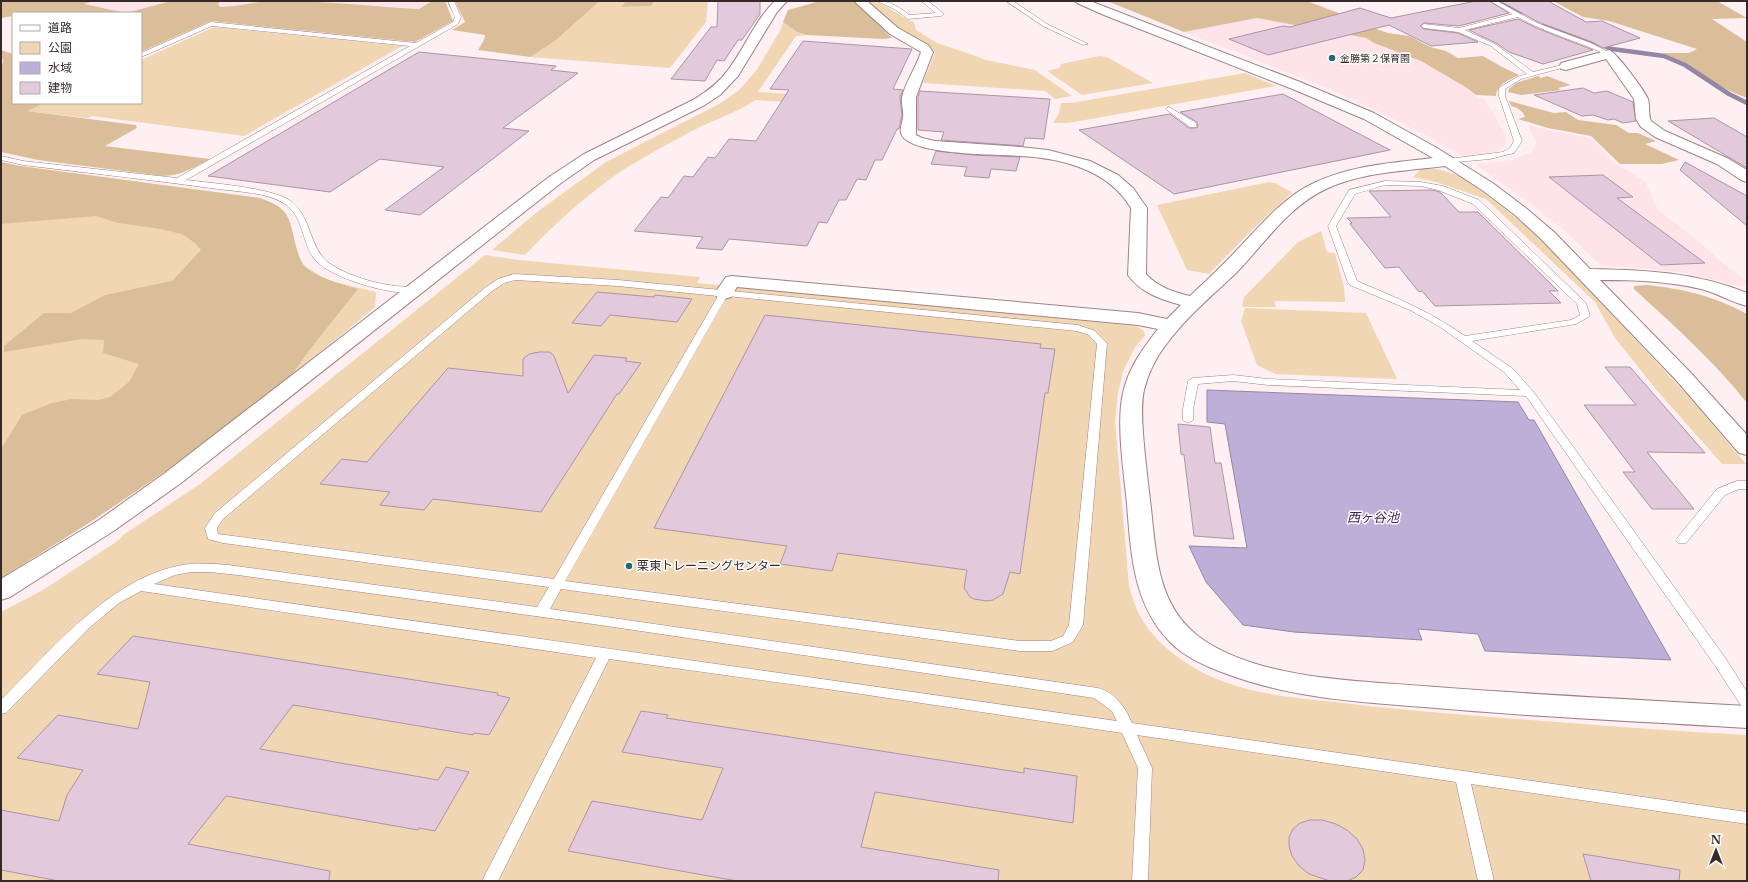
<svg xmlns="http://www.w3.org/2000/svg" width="1748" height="882" font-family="'Libre Baskerville','Noto Sans JP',serif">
<rect width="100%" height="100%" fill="#fef0f2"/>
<path fill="#fee4e8" d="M93,1H171L126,13L83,4Z
M220,1H268L235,7H221L218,5Z
M318,1H432L419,9Z
M1257,18L1366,38L1374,43L1421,61L1467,88L1479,98H1483L1493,112L1505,136L1506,144L1500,150L1488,154L1465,156L1460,155L1428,136L1361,103L1312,82L1184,32Z
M1528,125L1548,130L1591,138L1614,163L1645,181L1657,209L1704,246L1727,267L1747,281V286H1738L1686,273L1641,268L1606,266L1599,264L1566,232L1535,207L1475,164L1510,161L1532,152L1536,143Z"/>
<path fill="#f1d6b3" d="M600,1H626L621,7L651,6L655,1H708L706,22L670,68L530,57L555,41Z
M867,1C885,1 897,16 914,22L916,30L937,43L970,54L986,60L1035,70L1072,96L1055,99L1045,91L923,83L935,52L931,48L894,25Z
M783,22L797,32L807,35L796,36L758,92L891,101L892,109L756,100C734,114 710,121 688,133C657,150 624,167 597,189C571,209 547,232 525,255L492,250L537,212L606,162L719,104L738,91L756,71L781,29Z
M214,27L402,46L244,136L92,116L88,118L26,111L44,103H141V60Z
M1099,56L1107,57L1153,83L1082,95L1047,71L1059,68L1061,64Z
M1245,73L1276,86L1068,123H1053L1059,113L1061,103H1071Z
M1,162L20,166L260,198L276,205L303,265L327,280L376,292L375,307C307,363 238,420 166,471C112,509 57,543 1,578Z
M1421,169H1437L1463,177L1520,221L1558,257L1690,398L1746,464H1722L1659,393L1615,338L1595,302L1486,199L1436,182L1413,177Z
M1269,182L1275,183L1291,192V193L1250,232L1209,274L1187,270L1157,205Z
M1321,231L1327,252L1335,253L1344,287L1345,302L1274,301L1276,307H1242L1244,297L1298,242Z
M485,255L519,260L700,277L697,283L1136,326L1143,330L1145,335L1134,349L1123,372L1118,392L1115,421L1129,586C1132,595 1134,604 1138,612C1152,641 1183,664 1212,677C1248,693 1287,697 1326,701C1357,705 1388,708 1419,711C1529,720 1638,729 1747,735V881H1V612L43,590L119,540L123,535L200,484Z
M1245,308L1366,313L1397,379L1275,374L1257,365L1241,321Z"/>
<path fill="#dabe99" d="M1,1H93L84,4L126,13L171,1H220L218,5L221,7C237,7 253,2 269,1C319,0 369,6 419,9L432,1H445L453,21L415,42L211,21L141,52V13H13V16L1,18Z
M455,1H600L555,41L530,57L478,50L484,40L485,35L452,30L465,22Z
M626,1H655L651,6L621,7Z
M820,1H852L861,7L892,38L883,39L807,35L797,32L783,22L788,10Z
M1107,1H1307L1349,17L1345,18L1388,33L1409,36L1430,47L1446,51L1458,58L1483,56L1502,67L1519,75C1509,80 1497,84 1496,96L1476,95L1467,88L1421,61L1374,43L1366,38L1257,18L1184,32Z
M1553,1H1717L1747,18L1712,19L1747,42V98C1717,88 1692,66 1663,53H1689L1697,49L1609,21L1583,17Z
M1,50L13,54V103H44L27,111L136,125L137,128L105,146L210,159C194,167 181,176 163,176L38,160L1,152V66L3,62Z
M1538,76L1541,78L1547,76L1571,85L1558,88L1561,90L1521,95L1508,92L1509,89L1516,83Z
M1509,101L1554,113L1566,112L1578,120L1616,125L1629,133H1638L1656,141L1645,144L1679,160L1662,164H1620L1591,136L1548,128L1518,119L1525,117C1522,110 1518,108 1511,106Z
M1,162L20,166L260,198C270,202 280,205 286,214C294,226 294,250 303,264C311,276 344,285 358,289L314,344L290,377L167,470L92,521L1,578V449L22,415L52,403L72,399L98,400L110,397L129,382L139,364L103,353L104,340L82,339L4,352V346L44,313H71L105,295L172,281L201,250L195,243L182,234L155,228L118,223L96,216L1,224Z
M1647,285C1684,289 1714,296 1747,314V403C1714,361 1673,325 1634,289V286Z"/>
<path fill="#beafd8" stroke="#9587a4" d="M1207,390L1518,402L1529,420H1534L1671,660L1485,651L1478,634L1418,629L1422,640L1294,632L1243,625L1206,582L1189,546L1247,548L1225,424L1207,422Z"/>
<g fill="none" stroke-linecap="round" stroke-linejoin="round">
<path stroke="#9587a4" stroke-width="4.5" d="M1500,1L1521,12
M1544,24L1612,49L1664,56L1685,65L1729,94L1747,103"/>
</g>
<path fill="#e3c9dc" stroke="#ac94a6" d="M718,1H760V14L742,40H738L724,61L717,60L705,81L671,79L711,27H717Z
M1476,1H1489L1509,13L1459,26L1424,23L1420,26L1424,29L1458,33L1478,42L1431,46L1389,25L1268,55L1229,39L1283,26L1290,27L1360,8L1391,18Z
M1500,1H1548L1586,22L1602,21L1640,38L1603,48L1592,42L1538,22Z
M1518,19L1539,29L1593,50L1543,64L1509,52L1496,43L1469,30Z
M803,41L912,49L893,89L903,90L900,97L902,115L899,129H897L882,160H875L866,180L857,179L846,200H839L827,223L819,222L807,246L729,239L722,250L696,248L703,237L634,231L661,197L668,198L684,176L693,177L708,157L715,158L729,139L756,141L789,90L770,89Z
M419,52L556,66L551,70L578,73L503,128L529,131L420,215L385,210L444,167L380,159L330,192L208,176Z
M1583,88L1594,93L1607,91L1633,102L1636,121L1623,123L1614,119L1608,120L1593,115L1582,116L1534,95Z
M920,91L1050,99L1044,139L1025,138L1023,146L941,140L944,132L918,130V97Z
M1283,94L1390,150L1174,194L1079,130L1170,114L1189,128H1196L1198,127L1197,122L1180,112Z
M1714,118L1747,137V168L1668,121Z
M936,151L974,155L1020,157L1016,171L991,169L989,178L964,176L967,167L931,164Z
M1685,162L1747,196V226L1680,170Z
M1603,175L1633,197L1617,198L1705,263L1661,265L1549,177Z
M1432,190L1440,192L1459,212H1478L1558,291H1549L1561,303L1435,306L1422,291L1419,292L1399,267L1385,268L1350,224L1352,223L1347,218L1391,217L1369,191Z
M597,292L654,297L655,295L692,299L677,322L610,315L601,326L572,323Z
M765,315L1041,344L1040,348L1055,349L1048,393H1045L1020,574L1010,572L1003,594L993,600L987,601L974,599L970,597L964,588L967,570L838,553L832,571L780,564L787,546L654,528Z
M539,352H550L554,356L568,393L594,355L627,358L625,361L641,363L619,394H617L541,512L433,499L424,510L380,505L390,492L320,484L342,459L367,462L448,368L523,376V359L529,354Z
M1605,367H1630L1705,453L1647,452L1694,509H1652L1623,472H1635L1584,405H1636Z
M1178,424L1210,427L1215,463H1221L1234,539L1194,536L1184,455L1181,454Z
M133,636L498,693L497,695L510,698L489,735L474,733L473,735L293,705L260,749L438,780L446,767L469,772L435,831L419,828L418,830L226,796L188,844L330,871L329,881H59L1,870V810L59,821L67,795L83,770L17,758L58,715L138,729L150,682L97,674Z
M641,711L668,715L666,718L1024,773V768L1077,776L1073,823L875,792L861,847L999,870L998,881H737L568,851L592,801L702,820L723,768L622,752Z
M1310,820H1322L1336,824L1347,830L1357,839L1363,849L1365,860L1363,870L1356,877L1347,881H1330L1309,874L1299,866L1292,856L1289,846V837L1293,829L1300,823Z
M1583,854L1680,870L1679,881H1591Z"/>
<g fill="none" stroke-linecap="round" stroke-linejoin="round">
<defs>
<path id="lane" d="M448,1H454L461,17L458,24L186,180C210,183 276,188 292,202C309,216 309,238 321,255C330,270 372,283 389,285C398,287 407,286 416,288L418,290L416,292C394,297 325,277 313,257C302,241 303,216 285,204C267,192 239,192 218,189C153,180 88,173 23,165L1,160V156L23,161L177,178L410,46L212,26L141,57V53L211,22L416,43L453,22L455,17Z
M877,1C890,1 900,7 909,15L936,13L921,1H928L944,14L941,16L908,19L896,10Z
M1006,1H1013L1047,24L1088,44L1083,45L1043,26Z
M1490,1H1497L1537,23L1591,43L1612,54L1607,55C1578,41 1546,33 1518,17L1465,30L1495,44L1533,72L1566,64L1569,66L1521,79L1505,89V96L1522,141L1514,153L1490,159L1445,163V159H1448L1503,152L1510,148L1514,141L1499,96V88L1517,77L1527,74L1491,46L1458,32L1424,28L1421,26L1424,24L1459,28L1513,14Z
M1169,107L1196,123V127H1190L1167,110V108Z
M1385,181L1421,182L1443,186L1479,200L1586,303L1590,316L1576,324L1472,341L1512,368L1533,391L1726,659L1747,692V708L1742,707L1716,667L1526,396L1268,385L1233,381L1198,384L1193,409V420L1188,423L1183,420V409L1188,381L1193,378L1233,375L1268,379L1520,390L1504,372L1440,327L1410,310L1350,285L1348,283L1328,226L1349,190ZM1385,185L1421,186L1438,190L1473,204L1577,304L1580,315L1571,320L1465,336C1429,311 1397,298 1357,281L1336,226L1355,194Z
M514,274L618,280L1078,325L1095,331L1107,343L1083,625L1073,642L1057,649L1052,651H1020L561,589L550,609L1098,688C1116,693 1125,707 1132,723L1747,812V824L1471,784L1494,881H1478L1456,782L1137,735L1152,768L1148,881H1132L1138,768L1122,733L848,692L609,659L498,881H482L596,658L141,591L119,603L89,628L6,713L1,714V700C49,652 112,576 183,565C198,562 213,564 228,565L537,607L549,587L223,543L208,539L205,528L215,513L486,287L498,279ZM515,280L618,286L718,296L554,579L218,534L217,528L223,519L492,291L504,283ZM727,296L1077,331L1089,335L1097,344L1069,625L1063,636L1051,641H1020L565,581ZM191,572H210L238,575L600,625L1094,698L1112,711L1117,721L154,584L175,575Z
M1737,481H1747V489H1739L1725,495L1686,543H1678L1676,540L1678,537L1717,489Z"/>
<path id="street" d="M1609,50C1616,52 1645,91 1648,99C1650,106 1648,115 1651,121L1665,131L1727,158L1747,170V182L1741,180L1717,164L1655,137L1641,127L1636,119L1634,99L1606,59L1566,70L1561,69L1560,66L1561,63Z"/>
<path id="secondary" d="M775,1H787L777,12L738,76L720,95L703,106L594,160L561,183L181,483L115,530L10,597L1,600V579L99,520L165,473L549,177L584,154L693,100C706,92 719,83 728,70C745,48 755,20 775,1Z
M854,1H867L898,28L928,45L933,52L916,97V135L922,138L935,141L1020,147L1048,150L1090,161L1118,175L1133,188L1147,208L1146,274C1157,287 1174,292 1190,296C1206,281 1221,267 1236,251C1259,227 1283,197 1314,183C1351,165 1393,163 1433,158L1364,119L1290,88L1104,15L1077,3L1075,1H1090L1300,82L1374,113L1437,148L1494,184L1527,209L1554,232L1590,269C1644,270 1696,272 1747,293V306C1731,302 1717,293 1701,289C1668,281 1634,280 1600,280L1690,372L1747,435V455L1739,453L1676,380L1542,240L1515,215L1482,190L1445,166C1405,171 1362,172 1326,189C1289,206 1264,244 1237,272C1212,296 1185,318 1165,346C1155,359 1148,374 1144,390C1141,404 1142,419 1143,433C1145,461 1149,489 1152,518C1157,566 1161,612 1205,641C1266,681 1366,681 1436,687C1540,695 1643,700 1747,706V728C1651,722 1555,718 1460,710C1382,703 1301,702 1227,674C1207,667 1186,658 1171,643C1133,605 1131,554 1127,504C1124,473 1116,423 1123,393C1128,369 1143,348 1158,329L1138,325L737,287L731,297L724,299L717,297L715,293L726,277L732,276L1138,313L1167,319L1181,305C1160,299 1141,293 1128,275L1131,208C1119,188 1101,175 1079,167C1060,160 1040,157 1020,156C998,154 907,156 901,133C900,128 902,123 903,118C904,111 901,104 902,97C906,81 916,68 921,52L890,34Z"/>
</defs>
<use href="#lane" stroke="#a08186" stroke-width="1"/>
<use href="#street" stroke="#a08186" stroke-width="2"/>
<use href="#secondary" stroke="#a08186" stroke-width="2"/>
<use href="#lane" fill="#fff" fill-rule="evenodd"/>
<use href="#street" fill="#fff" fill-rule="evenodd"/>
<use href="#secondary" fill="#fff" fill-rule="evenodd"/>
</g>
<g fill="#206b72" stroke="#fff" stroke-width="1.5">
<circle cx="1332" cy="58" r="4"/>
<circle cx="629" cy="566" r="4"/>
</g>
<g text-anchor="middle" stroke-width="3" stroke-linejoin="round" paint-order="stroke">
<g font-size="10" fill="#35292a" stroke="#fff" text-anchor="start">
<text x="1340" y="62">金勝第２保育園</text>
</g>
<g font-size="12" fill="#35292a" stroke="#fff" text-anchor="start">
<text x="637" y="570">栗東トレーニングセンター</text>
</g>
<g font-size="13" font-style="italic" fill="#3e275a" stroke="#fff">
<text x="1373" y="522">西ヶ谷池</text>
</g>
</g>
<rect width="1748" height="882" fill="none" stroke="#35292a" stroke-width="4"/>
<rect x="12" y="12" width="130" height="92" fill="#ffffff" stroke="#aea9aa"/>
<rect x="20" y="25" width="20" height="6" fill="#ffffff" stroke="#aea9aa"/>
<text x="48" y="32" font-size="12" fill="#35292a">道路</text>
<rect x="20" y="42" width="20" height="12" fill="#f1d6b3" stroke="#aea9aa"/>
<text x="48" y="52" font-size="12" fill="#35292a">公園</text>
<rect x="20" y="62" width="20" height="12" fill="#beafd8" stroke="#aea9aa"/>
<text x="48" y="72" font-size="12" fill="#35292a">水域</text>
<rect x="20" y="82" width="20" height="12" fill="#e3c9dc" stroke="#aea9aa"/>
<text x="48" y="92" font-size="12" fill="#35292a">建物</text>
<g transform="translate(1716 850)" stroke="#ffffff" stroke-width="3" paint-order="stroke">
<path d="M0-3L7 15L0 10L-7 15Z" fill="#35292a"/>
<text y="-6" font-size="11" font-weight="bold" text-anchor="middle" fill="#35292a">N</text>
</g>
</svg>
